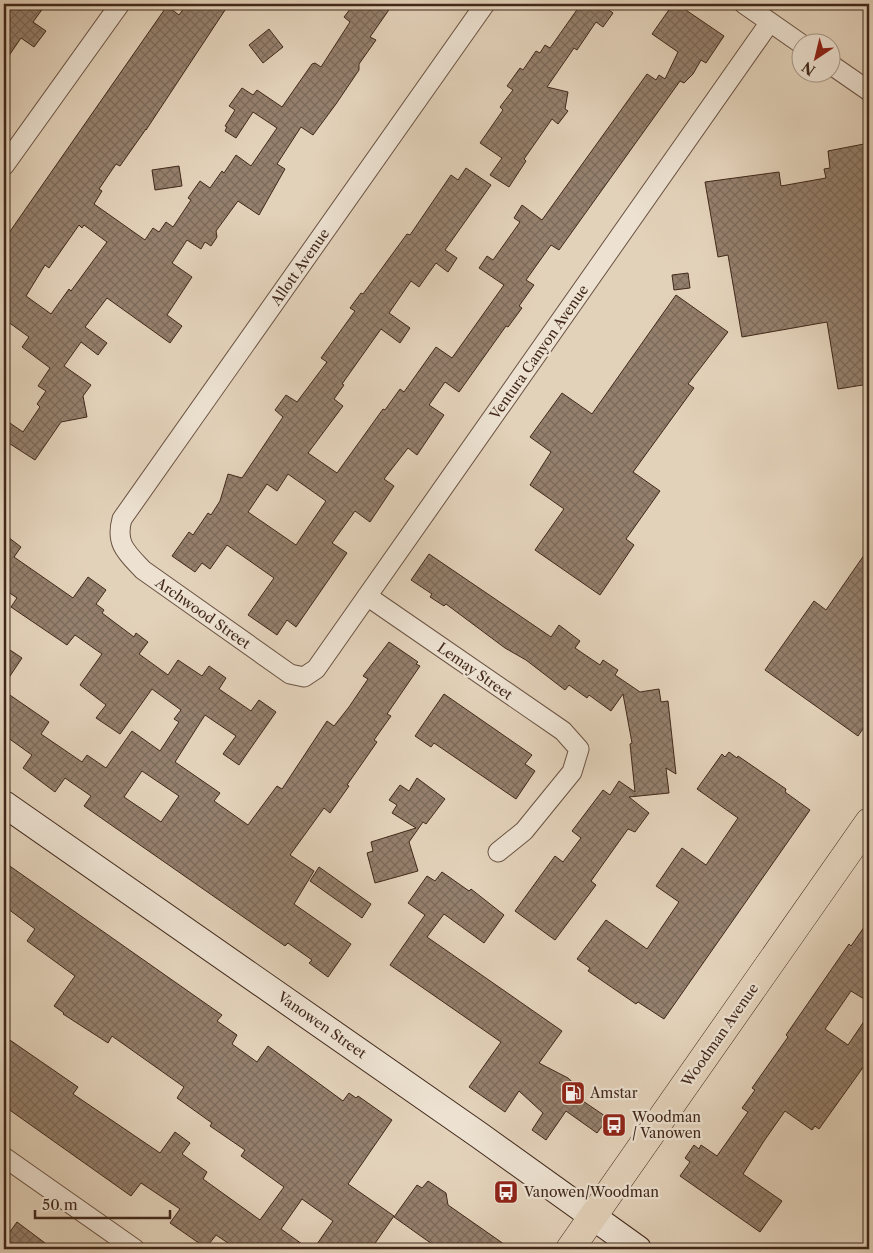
<svg xmlns="http://www.w3.org/2000/svg" width="873" height="1253" font-family="'Libre Caslon Text',serif">
<defs>
<pattern id="building-cross-hatch" width="8" height="8" patternUnits="userSpaceOnUse" patternTransform="scale(1.25)"><rect width="8" height="8" fill="#95806d"/><path d="M0 0l8 8M0 8l8-8" fill="none" stroke="#7b6959"/></pattern>
</defs>
<rect width="100%" height="100%" fill="#e3d2ba"/>
<filter id="stains"><feTurbulence type="fractalNoise" baseFrequency=".004" numOctaves="4"/><feColorMatrix values="0 0 0 0 .2 0 0 0 0 .09 0 0 0 0 .02 0 0 0 .5 -.17"/></filter>
<radialGradient id="worn" r=".72"><stop offset=".6" stop-color="#630" stop-opacity="0"/><stop offset="1" stop-color="#630" stop-opacity=".3"/></radialGradient>
<path fill="url(#building-cross-hatch)" stroke="#41281a" fill-rule="evenodd" d="M4,4H46L33,22L46,31L34,47L21,38L4,63Z
M187,4H229L146,130V129L120,166L116,164L99,189L102,191L94,204L145,240L153,228L159,232L166,222L173,227L191,200L188,198L200,181L210,188L222,171L224,173L236,155L251,166L277,128L253,112L236,138L225,131L227,127L225,126L235,110L229,106L242,88L253,95L257,90L282,107L312,64L315,63L321,67L350,22L344,17L354,4H393L370,37L376,40L359,64V70L336,104L313,135L301,127L277,164L285,169L259,215L238,201L216,231L217,237L211,246L205,242L201,249L187,240L172,263L192,277L167,315L182,326L170,343L107,298L85,327L107,343L98,355L81,342L64,366L91,385L83,396L87,417L61,422L35,460L4,440V419L23,432L40,407L37,404L46,391L38,386L50,368L22,347L29,337L4,319V240L167,6L179,15ZM79,225L82,228L84,225L107,242L71,291L69,289L51,314L26,296L45,265L49,268Z
M581,4H601L613,13L603,27L596,22L577,50L574,48L547,87L568,92L565,109L568,111L558,124L552,119L524,159L526,161L509,187L490,175L502,158L480,143L503,110L500,107L513,90L507,86L520,68L523,70L536,51L540,53L545,45L550,48Z
M673,4H677L724,36L706,63L701,60L693,74L684,83L680,81L559,250L551,245L526,280L534,285L519,306L522,308L508,327L506,326L459,392L445,382L429,405L444,415L417,455L408,448L384,479L394,486L370,522L355,511L332,543L347,553L296,627L287,620L277,635L248,615L274,578L227,545L210,569L202,563L195,572L172,556L189,532L193,535L208,513L211,515L220,501L228,474L242,478L283,417L275,410L286,395L297,402L327,362L321,358L355,311L350,308L361,293L363,294L407,234L410,235L451,175L458,180L466,168L491,185L445,250L457,258L448,272L436,263L419,287L411,281L389,313L410,328L400,343L381,329L342,384L344,385L334,399L343,406L308,453L337,473L383,409L385,410L400,389L404,392L436,347L452,358L504,285L479,268L487,256L493,260L520,222L514,218L522,205L542,220L647,74L656,80L659,75L665,79L678,52L652,34ZM288,474L326,501L296,545L248,512L267,484L277,491Z
M269,29L283,47L263,63L249,45Z
M869,143V384L838,389L827,322L742,337L728,255L718,257L705,182L779,172L781,186L826,178L824,169L830,168L828,151Z
M179,166L182,186L155,190L152,170Z
M688,273L690,288L674,290L672,275Z
M676,295L728,332L688,384L694,388L633,472L660,491L626,539L634,545L600,595L535,550L564,509L530,485L551,452L530,437L562,393L592,414Z
M4,534L21,547L14,557L73,598L88,577L106,590L96,604L104,610L102,613L134,637L136,633L148,642L139,654L168,675L178,660L202,676L209,666L226,678L219,689L251,711L259,700L276,712L239,765L223,754L236,736L205,715L175,762L220,793L214,801L248,825L277,786L282,789L327,721L334,726L349,707L368,679L363,676L389,642L418,662L416,664L420,666L387,714L391,716L374,740L377,742L347,785L349,786L330,813L324,808L290,855L314,871L294,904L351,944L328,977L309,963L312,960L288,943L285,946L84,806L91,796L65,778L55,792L23,768L32,755L4,735V691L49,722L41,734L82,762L87,755L106,768L132,731L160,751L179,722L174,719L181,710L152,689L120,734L96,718L106,705L80,685L102,654L75,635L67,645L11,607L17,598L4,589ZM142,771L179,796L161,822L124,797Z
M869,548V720L858,736L765,670L814,601L826,610Z
M429,554L551,637L559,625L580,641L575,648L600,665L603,660L618,670L615,675L640,692L659,689L661,702L668,701L676,774L666,768L669,793L629,797L649,813L635,832L628,829L591,881L596,885L555,940L515,911L555,856L563,862L581,838L572,831L603,790L610,795L619,781L635,792L630,744L632,743L623,694L611,711L589,695L587,698L569,685L565,690L526,660L505,648L446,604L444,606L430,597L432,594L411,580Z
M4,646L22,658L4,685Z
M444,694L532,755L525,764L535,771L516,799L434,743L431,747L415,736Z
M729,752L737,758L738,756L786,789L785,792L810,810L664,1019L638,1002L636,1004L588,971L590,968L577,959L606,920L647,949L679,902L656,886L682,848L706,865L738,818L697,789L722,754L725,757Z
M417,778L445,799L426,824L423,822L409,842L418,871L375,883L367,853L373,851L371,842L416,828L392,813L397,805L389,800L400,785L409,791Z
M4,862L222,1015L217,1021L237,1035L232,1044L257,1062L268,1046L343,1101L349,1093L356,1098L358,1096L392,1120L348,1184L394,1216L371,1249H325L317,1244L333,1221L302,1199L281,1229L309,1249H237L216,1235L206,1248L170,1223L180,1209L141,1183L131,1196L4,1106V1036L78,1087L73,1094L160,1153L175,1132L190,1143L182,1154L207,1172L203,1179L260,1220L284,1187L241,1156L245,1150L210,1126L212,1123L177,1098L184,1087L112,1036L108,1043L63,1014L64,1013L54,1006L75,976L27,941L35,929L4,906Z
M319,867L371,904L362,918L310,881Z
M442,872L469,891L471,889L504,915L484,943L444,914L427,937L562,1031L539,1063L568,1078L579,1088L574,1095L608,1118L597,1133L566,1111L546,1140L532,1130L543,1113L519,1091L505,1112L469,1087L501,1042L390,965L425,915L408,903L427,876L435,881Z
M869,920V1002L851,991L825,1029L848,1045L869,1014V1059L819,1129L815,1126L812,1130L785,1111L764,1141L743,1174L782,1201L760,1232L680,1176L690,1162L685,1158L694,1145L699,1149L701,1145L717,1156L748,1112L742,1108L755,1090L752,1088L788,1037L786,1035L849,944L851,946Z
M428,1181L446,1193L448,1205L511,1249H439L394,1217L417,1185L422,1188Z
M17,1222L53,1249H4V1240Z"/>
<g fill="none" stroke-linecap="round" stroke-linejoin="round">
<defs>
<path id="street" d="M485,4L122,519C115,544 127,553 143,570L290,674L304,677L316,669L770,22
M744,4L800,43
M830,64L869,91
M4,166L120,4
M367,596L563,731L579,749L572,772L524,831L498,852
M4,1157L135,1249"/>
<path id="secondary" d="M4,804L479,1135L638,1249"/>
<path id="primary" d="M570,1249L869,822"/>
</defs>
<use href="#street" stroke="#6a5242" stroke-width="21"/>
<use href="#secondary" stroke="#41281a" stroke-width="28"/>
<use href="#primary" stroke="#41281a" stroke-width="29"/>
<use href="#street" stroke="#ede2d2" stroke-width="19"/>
<use href="#secondary" stroke="#ede2d2" stroke-width="26"/>
<use href="#primary" stroke="#e3d2ba" stroke-width="28"/>
</g>
<defs>
<symbol id="fuel-square" viewBox="-11 -11 22 22"><rect x="-9" y="-9" width="18" height="18" rx="4" fill="#8f2418" stroke="#ede2d2"/><path d="M-5.5-6h7V0h2V4h1.3V-2.5L3-4.5l.8-.8L6-3V5H2.5V1h-1V6h-7ZM-4.2-4.7v3.2H.2V-4.7Z" fill="#fff"/></symbol>
<symbol id="bus-square" viewBox="-11 -11 22 22"><rect x="-9" y="-9" width="18" height="18" rx="4" fill="#8f2418" stroke="#ede2d2"/><path d="M-5-6H5V4H4V6H2V4H-2V6H-4V4H-5ZM-3.5-4V0h7V-4ZM-3.5 1.2v1.5H-2V1.2ZM2 1.2v1.5H3.5V1.2Z" fill="#fff"/></symbol>
</defs>
<g fill-rule="evenodd">
<use href="#fuel-square" x="559" y="1079" width="28" height="28"/>
<use href="#bus-square" x="600" y="1111" width="28" height="28"/>
<use href="#bus-square" x="492" y="1178" width="28" height="28"/>
</g>
<g text-anchor="middle" stroke-width="4.5" stroke-linejoin="round" paint-order="stroke">
<g font-size="14" fill="#41281a" stroke="#ede2d2">
<text transform="translate(300 267) rotate(-55)" y="5">Allott Avenue</text>
<text transform="translate(539 352) rotate(-55)" y="5">Ventura Canyon Avenue</text>
<text transform="translate(203 613) rotate(35)" y="5">Archwood Street</text>
<text transform="translate(475 671) rotate(35)" y="5">Lemay Street</text>
<text transform="translate(322 1025) rotate(35)" y="5">Vanowen Street</text>
<text transform="translate(720 1035) rotate(-55)" y="5">Woodman Avenue</text>
</g>
<g font-size="14" fill="#41281a" stroke="#ede2d2" text-anchor="start">
<text x="590" y="1098">Amstar</text>
<text x="632" y="1122">Woodman<tspan x="632" dy="16">/ Vanowen</tspan></text>
<text x="524" y="1197">Vanowen/Woodman</text>
</g>
</g>
<rect width="873" height="1253" fill="none" stroke="#e3d2ba" stroke-width="20"/>
<rect x="5" y="5" width="863" height="1243" fill="none" stroke="#41281a" stroke-width="2.5"/>
<rect x="10" y="10" width="853" height="1233" fill="none" stroke="#41281a"/>
<g transform="translate(816 58) rotate(215)"><circle r="24" fill="#ede2d2" stroke="#a89888"/>
<path d="M0-4L9 19L0 12L-9 19Z" fill="#8f2418"/>
<text y="-8" font-size="14" font-weight="bold" text-anchor="middle" fill="#41281a">N</text>
</g>
<path d="M35 1210v8h135v-8" fill="none" stroke="#41281a" stroke-width="2.5"/>
<text x="42" y="1210" font-size="15" fill="#41281a" stroke="#ede2d2" stroke-width="4" paint-order="stroke">50 m</text>
<rect width="100%" height="100%" filter="url(#stains)"/>
<rect width="100%" height="100%" fill="url(#worn)"/>
</svg>
